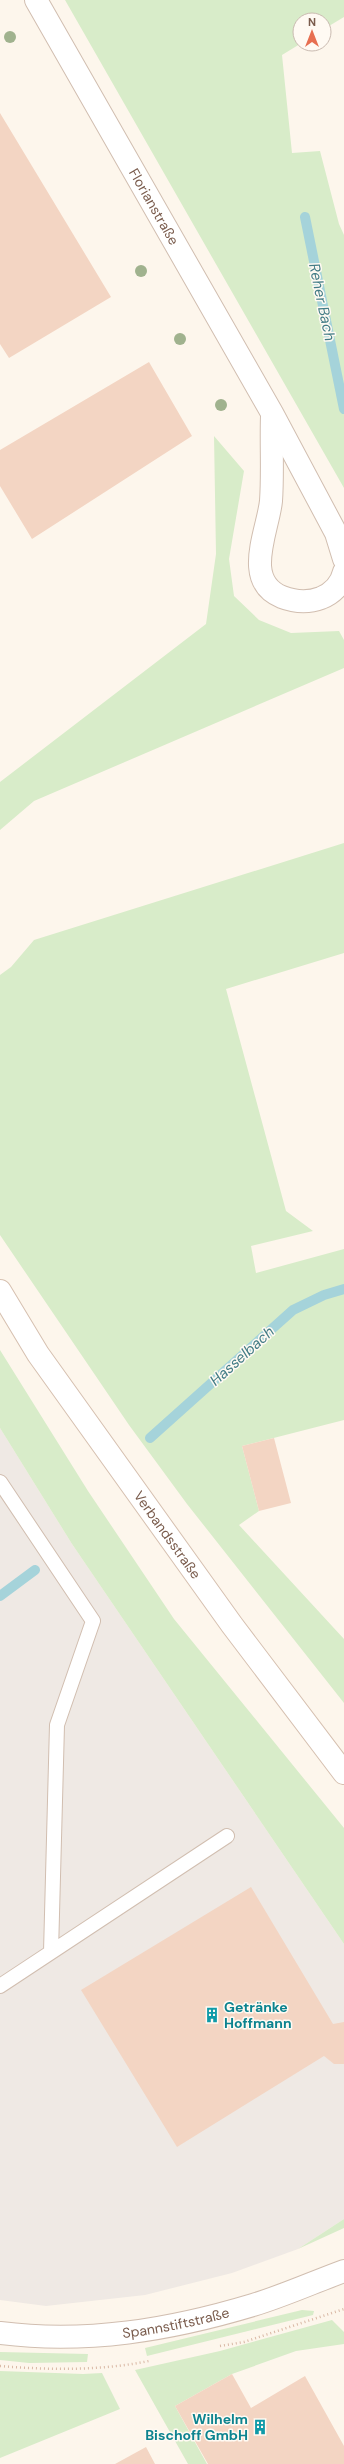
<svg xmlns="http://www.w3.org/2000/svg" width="344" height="2464" font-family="'DM Sans',sans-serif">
<rect width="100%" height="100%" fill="#fdf6ec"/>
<path fill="#efe9e4" d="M0,1428L72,1544L344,1944V2219L298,2249L232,2273L145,2295L46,2306L0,2300Z"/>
<path fill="#d8ecc9" d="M65,0H344V17L324,29V20H300V44L282,55L292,153L320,151L339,224L344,235V488Z
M214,436L244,471L229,559L234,596L259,620L291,633L339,631L344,640V668L34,801L0,830V782L206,624L216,554Z
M344,843V953L226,989L286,1211L313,1231L251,1246L256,1273L344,1249V1420L242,1446L259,1511L239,1525L344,1639V1703L187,1504L129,1425L0,1235V975L11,967L34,940Z
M0,1350L88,1491L174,1619L344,1828V1944L72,1544L0,1428Z
M344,2219V2228L298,2249Z
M302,2310L314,2311L313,2315L147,2356L145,2348Z
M332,2320L344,2332V2344L296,2351L232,2374L175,2406L207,2464H188L135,2370L220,2351Z
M0,2352L88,2354L87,2362L29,2363L0,2360Z
M0,2371L83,2374L102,2373L120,2409L0,2458Z"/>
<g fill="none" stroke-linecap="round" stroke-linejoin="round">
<path stroke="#a5d3da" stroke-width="10" d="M305,217L344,409
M150,1438L293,1310L324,1295L344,1289
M0,1596L35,1570"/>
</g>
<path fill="#f3d5c3" d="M0,113L111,297L9,358L0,344Z
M149,362L192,436L32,539L0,486V450Z
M274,1438L291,1503L259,1511L242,1446Z
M251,1887L333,2024L344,2022V2064H334L324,2056L177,2147L81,1990Z
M232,2374L251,2408L305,2376L344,2446V2464H208L175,2406Z
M146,2447L155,2464H115Z"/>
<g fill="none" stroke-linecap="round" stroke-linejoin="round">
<defs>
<path id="service" d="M0,1482L93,1621L57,1725L51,1952
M0,1986L227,1836"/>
<g id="minor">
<path id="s1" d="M36,0L272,413L336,533L344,559"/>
<path d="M272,416C271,444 273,473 271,501C268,531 242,581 282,597C295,602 308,603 321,598C333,593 341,585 344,572"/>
<path id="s2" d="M0,2333C86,2344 170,2330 253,2305C283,2296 314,2282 344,2271"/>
</g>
<g id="secondary">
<path id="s3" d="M0,1291L38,1354L232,1625L344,1773"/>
</g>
</defs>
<use href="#service" stroke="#d1beb0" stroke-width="16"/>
<use href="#minor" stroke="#d1beb0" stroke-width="24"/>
<use href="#secondary" stroke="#d6c0b0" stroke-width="24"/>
<path stroke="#d9b8a5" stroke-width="2.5" stroke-dasharray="1 3" stroke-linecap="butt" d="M220,2346L244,2342L344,2309
M0,2366C50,2370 99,2371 149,2361"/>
<use href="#service" stroke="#fff" stroke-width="14"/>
<use href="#minor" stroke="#fff" stroke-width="22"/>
<use href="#secondary" stroke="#fff" stroke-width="22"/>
</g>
<g fill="#a0b28e">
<circle cx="10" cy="37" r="6"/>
<circle cx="141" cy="271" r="6"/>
<circle cx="180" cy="339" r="6"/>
<circle cx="221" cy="405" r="6"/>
</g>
<defs>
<symbol id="building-bare" viewBox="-9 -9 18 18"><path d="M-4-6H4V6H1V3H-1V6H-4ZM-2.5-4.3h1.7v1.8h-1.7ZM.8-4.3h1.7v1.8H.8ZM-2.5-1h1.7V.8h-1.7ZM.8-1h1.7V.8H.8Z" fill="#0f9aa8" stroke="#fffaf3" stroke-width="2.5" paint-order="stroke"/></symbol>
</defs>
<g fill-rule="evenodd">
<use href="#building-bare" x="201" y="2004" width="22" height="22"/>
<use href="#building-bare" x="249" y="2416" width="22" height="22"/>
</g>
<g text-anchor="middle" stroke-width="3" stroke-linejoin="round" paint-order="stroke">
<g font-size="14" fill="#7a5c4d" stroke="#fffaf3">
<text dy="5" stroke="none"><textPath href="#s1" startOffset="238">Florianstraße</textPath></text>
<text dy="5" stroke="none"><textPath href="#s3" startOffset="296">Verbandsstraße</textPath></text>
<text dy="5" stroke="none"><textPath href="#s2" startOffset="177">Spannstiftstraße</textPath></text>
</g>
<g font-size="14" font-weight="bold" fill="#0d838f" stroke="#fffaf3" text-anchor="start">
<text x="224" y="2012">Getränke<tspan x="224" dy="16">Hoffmann</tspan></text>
<text x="248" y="2424" text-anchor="end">Wilhelm<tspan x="248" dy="16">Bischoff GmbH</tspan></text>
</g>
<g font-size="15" font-style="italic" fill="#437c86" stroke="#fffaf3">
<text transform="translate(322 302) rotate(78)" y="5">Reher Bach</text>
<text transform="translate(242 1356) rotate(-42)" y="5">Hasselbach</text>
</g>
</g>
<g transform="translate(312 32)"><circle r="19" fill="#fffaf3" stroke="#cabbb1"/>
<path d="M0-3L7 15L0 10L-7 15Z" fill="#e76f51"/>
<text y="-6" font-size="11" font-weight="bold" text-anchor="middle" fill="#7a5c4d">N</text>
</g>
</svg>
